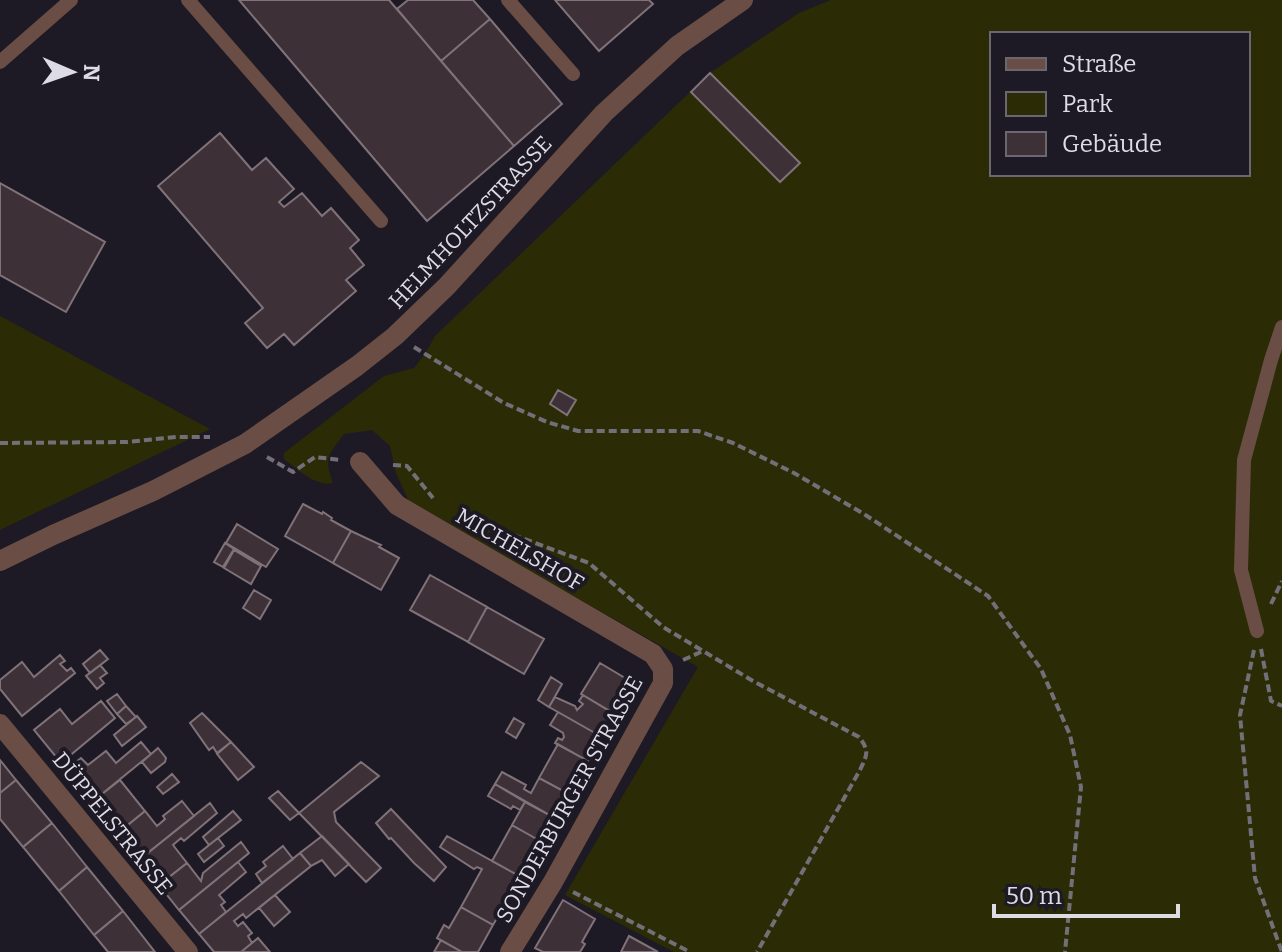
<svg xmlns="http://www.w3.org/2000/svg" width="1282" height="952" font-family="Bitter,serif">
<rect width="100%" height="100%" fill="#1d1a25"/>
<path fill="#2b2c06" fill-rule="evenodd" d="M831,0H1282V952H674L565,895L698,667L409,502L396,473L390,446L372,430L344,434C329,455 323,456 333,483C316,487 297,469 284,459V453L384,376L414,368L425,354L435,336L710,73L799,13ZM992,34H1248V174H992Z
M0,316L210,429L0,530Z"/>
<path fill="#3d3137" stroke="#807279" stroke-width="2" d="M239,0H389L514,146L427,221Z
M408,0H473L490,19L441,61L397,9Z
M555,0H649L653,4L599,51Z
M490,19L562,104L514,146L441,61Z
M710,73L800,163L780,182L691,92Z
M220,133L252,170L266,158L294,189L279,202L284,207L302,193L322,216L331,208L359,240L350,248L364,265L346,280L356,291L294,345L284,334L267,348L245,323L263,308L158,186Z
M0,183L105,242L66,312L0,275Z
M558,390L576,400L567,415L550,404Z
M303,504L322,514L323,512L332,518L331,520L351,531L333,563L285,536Z
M237,524L278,549L266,567L226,543Z
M351,531L381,545L379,547L399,558L381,590L333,563Z
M225,543L234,549L223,567L214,562Z
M234,550L261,566L251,584L224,568Z
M430,575L487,607L468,642L410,610Z
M254,590L271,600L260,619L243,608Z
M487,607L544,639L524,674L468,642Z
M100,650L108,659L90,673L83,664Z
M60,655L65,661L60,664L67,671L71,668L75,673L22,716L0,689V680L22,662L34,677Z
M600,663L630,681L611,712L581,694Z
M100,665L107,673L100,678L104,683L97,689L86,676Z
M551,677L562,684L549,707L538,700Z
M117,694L126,706L117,714L107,701Z
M583,695L615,714L602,737L549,707L555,697L575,706L577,710L583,704L579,701Z
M101,701L115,718L61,763L34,730L60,709L72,724Z
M126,706L136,717L126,724L117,714Z
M558,712L602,737L588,761L555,743L558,738L562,740L564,737L563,733L550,725Z
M202,713L231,742L217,753L213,747L209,750L190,723Z
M137,716L146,727L122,746L114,735Z
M514,718L524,724L516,738L506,732Z
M141,742L151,754L92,802L66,770L81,758L88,765L106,751L116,763Z
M231,742L254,767L238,780L217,754Z
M558,744L588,761L569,794L539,778Z
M158,748L166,758L165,762L151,773L142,762Z
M0,760L16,780L0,793Z
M361,762L379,776L334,812L336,822L381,868L366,882L299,813Z
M502,772L526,785L524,789L531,793L539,778L569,794L555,818L495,784Z
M172,774L179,782L163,794L157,787Z
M16,780L52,823L23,847L0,819V793Z
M120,780L145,811L118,833L92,802Z
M495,784L525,802L520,810L513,806L511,809L488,796Z
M278,791L299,813L290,820L269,798Z
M182,801L194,816L139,860L118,833L145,811L157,826L165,819L163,816Z
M525,802L555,818L542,842L512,825Z
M210,803L217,813L184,841L181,838L173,845L187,863L159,885L139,860Z
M391,809L446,867L434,881L414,863L391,838L389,839L376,823Z
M233,811L241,820L209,845L203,837Z
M52,823L87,867L59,891L23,847Z
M512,825L542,842L521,877L492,861Z
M322,836L349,864L335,876L322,860L311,866L300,853Z
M447,836L521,877L493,925L461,907L482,869L477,867L474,869L440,847Z
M218,838L224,846L204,862L198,854Z
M241,842L249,853L179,910L159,885L187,863L201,881L203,873Z
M283,846L293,859L262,883L256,874L266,866L263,862Z
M300,853L311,866L246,918L243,914L234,921L238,926L243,922L252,933L248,936L252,943L241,952H214L199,934Z
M238,862L246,872L219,895L225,902L221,905L226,912L199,934L179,910Z
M87,867L123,911L94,935L59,891Z
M275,895L290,912L274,926L259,908Z
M563,900L595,919L582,942L585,944L580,952H543L535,948Z
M461,907L493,925L478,952H462L437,938L444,925L449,928Z
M123,911L155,952H108L94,935Z
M629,936L658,952H621Z
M258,938L270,952H241L252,943Z
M441,940L462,952H434Z"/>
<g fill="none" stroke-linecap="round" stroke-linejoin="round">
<path stroke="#726f79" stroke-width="4" stroke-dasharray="8 4" stroke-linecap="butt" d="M414,347L504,403L547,422L578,431H698L733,443L794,473L864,514L988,596L1041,669L1070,735L1081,787L1065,952
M0,443L127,442L176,437H210
M267,457L293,472L315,457L340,460
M393,465L407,466L433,498
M468,518L589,563L663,627L753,681L859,737C870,751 867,755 860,770L757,952
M1271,604L1282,581
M1261,649L1271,701L1282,706
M1254,650L1240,715L1255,878L1282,952
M683,660L703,651
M573,892L690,952"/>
<path stroke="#6a4e45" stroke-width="14" d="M188,0L381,221
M508,0L573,74
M0,62L71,0
M1257,631L1241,570L1244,460L1271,360L1282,327"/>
<path stroke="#6a4e45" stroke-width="20" d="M360,462L397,505L653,654L663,669V683L553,882L510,952
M0,561L53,535L153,491L245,444L357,366L395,336L447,286L604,113L677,46L743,0
M0,724L188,952"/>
</g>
<g text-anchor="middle" stroke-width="8" stroke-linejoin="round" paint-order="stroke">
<g font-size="22" fill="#dddbe3" stroke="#1d1a25">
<text transform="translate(470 222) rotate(-47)" y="8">HELMHOLTZSTRASSE</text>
<text transform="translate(520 549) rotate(30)" y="8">MICHELSHOF</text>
<text transform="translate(569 799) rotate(-61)" y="8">SONDERBURGER STRASSE</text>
<text transform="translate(113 823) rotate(51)" y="8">DÜPPELSTRASSE</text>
</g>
</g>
<rect x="990" y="32" width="260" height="144" fill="#1d1a25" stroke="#6a6771" stroke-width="2"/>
<rect x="1006" y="58" width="40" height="12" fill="#6a4e45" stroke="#6a6771" stroke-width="2"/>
<text x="1062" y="72" font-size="24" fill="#dddbe3">Straße</text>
<rect x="1006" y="92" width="40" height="24" fill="#2b2c06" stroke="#6a6771" stroke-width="2"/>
<text x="1062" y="112" font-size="24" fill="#dddbe3">Park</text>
<rect x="1006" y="132" width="40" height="24" fill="#3d3137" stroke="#6a6771" stroke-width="2"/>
<text x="1062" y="152" font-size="24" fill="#dddbe3">Gebäude</text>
<g transform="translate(72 72) rotate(92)" stroke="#1d1a25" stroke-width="6" paint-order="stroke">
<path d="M0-6L14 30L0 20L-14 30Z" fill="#dddbe3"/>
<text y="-12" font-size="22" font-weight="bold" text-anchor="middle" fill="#dddbe3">N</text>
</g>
<path d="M994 904v12h184v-12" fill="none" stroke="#dddbe3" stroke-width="4"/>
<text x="1006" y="904" font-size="24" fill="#dddbe3" stroke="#1d1a25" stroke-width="6" paint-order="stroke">50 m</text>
</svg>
